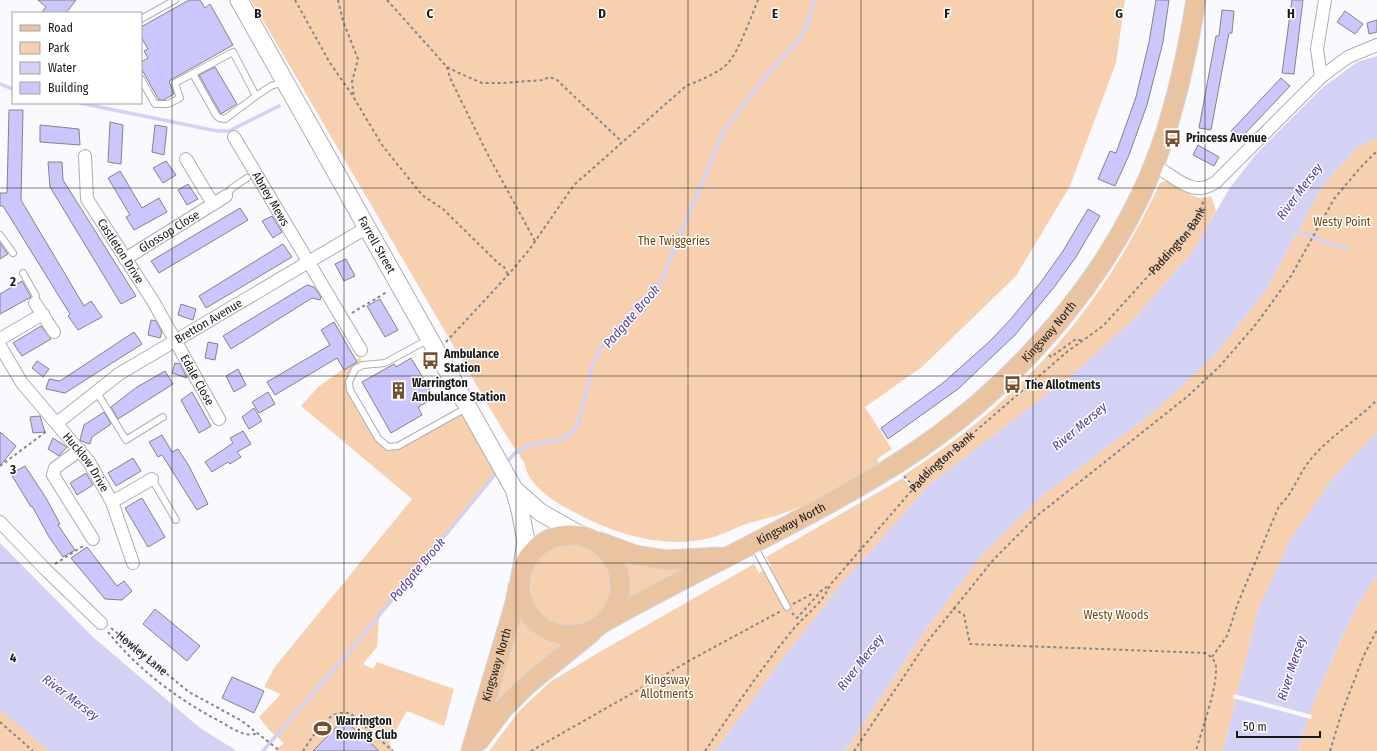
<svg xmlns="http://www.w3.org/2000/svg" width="1377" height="751" font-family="'Fira Sans Condensed',sans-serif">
<rect width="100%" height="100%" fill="#fafafe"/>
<path fill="#f7d1af" d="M251,0H1125L1116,63L1070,186L1016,276L922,367L865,407L892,449L877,459L879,465C850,481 820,501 787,512C775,517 762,519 749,523C736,527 723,535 710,538C662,550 612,533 570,510C554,502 526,483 525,464L501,427Z
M1377,138V432L1330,482L1258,610L1223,751H845L926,629L982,555L1042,496L1157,409L1213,357L1266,290L1321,188L1357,147Z
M1165,181C1183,184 1191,204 1211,196L1216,211L1194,250L1135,318L1072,375L930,484L844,581L784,657L715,751H489L519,711L550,682L596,654L754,564L759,573L771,565L766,557L903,478L910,487H913L904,475C1020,401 1102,309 1160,183Z
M360,357L363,365L355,369L349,382L378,438L394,447L463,410L497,473L379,616L377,647L363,664L373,669L377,662L454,689L444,726L407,711L389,742L393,751H379L363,736L350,751H274L284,743L269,730L259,717L281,694L264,687L274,668L412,499L301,406L318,387Z
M528 585a42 42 0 1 1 84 0a42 42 0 1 1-84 0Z
M622,556L691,566L627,602L628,585Z
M1377,576V751H1298C1309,710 1327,670 1345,631C1355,612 1363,593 1377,576Z
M520,614C536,633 545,640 570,643L488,721Z
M0,709L49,751H0Z"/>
<path fill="#d3d1f4" d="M1377,56V138L1357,147L1321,188L1266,290L1213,357L1157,409L1042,496L982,555L926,629L845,751H715L784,657L844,581L930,484L1072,375L1135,318L1194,250L1229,189L1256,154L1321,89L1357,62Z
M1377,432V576C1363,593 1355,612 1345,631C1327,670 1309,710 1298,751H1223L1258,610L1290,540L1330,482Z
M0,543L93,637L200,728L237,751H49L0,710Z"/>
<path fill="#fafafe" d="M1234,694L1312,715L1311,719L1233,698Z"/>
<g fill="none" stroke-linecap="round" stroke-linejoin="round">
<path stroke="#d3d1f4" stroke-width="3.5" d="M0,84L13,89
M80,103L217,131H229L279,106
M1294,229L1327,243L1347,248
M505,464L515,453L529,445L559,440L571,434L579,423L592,366L601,348L626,318L661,281L724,130L769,72L798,41L807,26L814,0
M263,751L354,646L498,471"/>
</g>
<path fill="#cbc6fb" stroke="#838388" d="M38,0H76L66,13H41L46,7Z
M189,0H200L205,8L210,4L233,45L169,81L174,94L164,100H159L141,68V62L148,58L144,51L148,49L141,37V27Z
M1156,0H1169L1163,42L1147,105L1129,155L1115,186L1098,179L1110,151L1116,153L1136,97L1149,42Z
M1292,0H1303L1294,74L1282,73Z
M1222,10L1234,11L1232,33H1229L1211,130L1199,128L1216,36H1219Z
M1345,11L1363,24L1355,34L1337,22Z
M1377,20V32L1369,34L1367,23Z
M215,67L237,104L221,114L199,75Z
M1281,78L1290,86L1240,139L1231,131Z
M9,110H23L21,200L84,306L91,301L102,317L78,330L68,316L70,314L3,206H0V193H7Z
M110,122L123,125L121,164L108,162Z
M40,125L79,129L80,145L40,142Z
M155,125L167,127L164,155L152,152Z
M1198,145L1219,157L1214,166L1193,155Z
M166,161L176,175L163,183L153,168Z
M48,162H62L63,180L136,296L121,304L50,187Z
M120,171L142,208L159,198L167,212L134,230L126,217L130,215L108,178Z
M188,184L198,199L187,205L178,190Z
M240,208L248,220L159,273L151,261Z
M1088,209L1100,216L1076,257L1055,286L1015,335L958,389L888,439L881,428L943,383L990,341L1010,320L1041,282L1063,251Z
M272,216L282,232L273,238L262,221Z
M0,243L8,254L0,259Z
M283,244L292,257L206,308L199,296Z
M346,259L355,276L344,281L335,264Z
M22,281L31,297L0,314V294Z
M307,285L314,287L321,297L320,300L312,298L231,349L223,336Z
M380,299L398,330L385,337L367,306Z
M181,304L196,309L193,320L178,315Z
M151,320L156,321L162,332L160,338L148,335Z
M334,322L357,362L344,370L337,358L275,395L267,382L330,345L321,330Z
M41,326L51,339L22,356L13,343Z
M134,332L142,344L65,393L46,389L49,379L60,381Z
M208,342L218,344L215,360L205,358Z
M411,358L435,398L418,407L422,415L391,433L362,382L394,364L396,367Z
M37,361L49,369L43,377L32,368Z
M175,363L180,364L187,378L172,373Z
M238,369L246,385L234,392L226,376Z
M165,371L173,384L118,419L111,407L137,387Z
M192,392L211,426L199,433L181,400Z
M268,392L275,404L259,413L252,402Z
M254,408L262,421L249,429L242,417Z
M104,412L111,424L92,437L90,444L81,441L80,440L84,425Z
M40,416L45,432L33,433L30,417Z
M243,431L251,444L237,452L241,457L230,464L228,462L212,472L205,462L233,443L230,438Z
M0,432L16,446L0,466Z
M162,435L172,452L178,449L189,466L208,504L197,510L162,455L158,457L149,442Z
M53,438L67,447L59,456L48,449Z
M133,458L141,471L116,486L108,473Z
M25,466L46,498L60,524L58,525L75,550L63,557L49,537L32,506L31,507L11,474Z
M86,473L93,485L77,495L70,483Z
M142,498L165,537L148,547L125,508Z
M87,547L117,586L124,581L132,591L122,600L105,599L71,558Z
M155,609L200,646L187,661L143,624Z
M232,677L264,691L254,713L222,698Z
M344,719L362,737L363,736L379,751H313Z"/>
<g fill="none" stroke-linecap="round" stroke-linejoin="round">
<defs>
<path id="lane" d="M141,19L175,0
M193,74L216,115L219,118L225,119L256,96
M141,79L155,104H168L180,98L175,83L233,52L256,96L271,86L284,82
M226,196L232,188L247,178
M0,235L13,253
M23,273L36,296L35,303
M429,339L385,363L363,365L355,369L349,382L350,390L378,438L388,447L398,446L468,407
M96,391L126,440L163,417
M152,479L176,520
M754,546L787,607"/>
<g id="street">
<path d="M1321,77L1317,49L1325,0"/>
<path id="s3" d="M234,137L361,350"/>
<path id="s4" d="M85,156L87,199L153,301L219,419"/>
<path d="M186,159L213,204"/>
<path d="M1153,165C1176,176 1191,199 1216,182L1321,77L1348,57L1377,45"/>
<path id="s5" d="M125,259L226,196"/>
<path d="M35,303L54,332"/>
<path d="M0,339L43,314"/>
<path id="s6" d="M0,346L22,383L89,462L112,502L133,563"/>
<path id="s7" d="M57,423L119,374L366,228"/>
<path d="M80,450L55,468L53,475L93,539"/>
<path d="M112,502L152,479"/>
<path d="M0,522L46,570L101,623"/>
</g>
<g id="secondary">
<path id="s8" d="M239,0L514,489L520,510L526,541L522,567"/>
<path d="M514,489L540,512L582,536"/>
</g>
<g id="primary">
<circle cx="570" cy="585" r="50"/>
<path d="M600,542L635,555L667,560L719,557"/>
<path id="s9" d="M606,621C698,569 795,526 885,471C1011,395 1123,269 1167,128C1180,86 1189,43 1196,0"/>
<path d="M479,741L503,709L527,685L591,633"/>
<path id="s10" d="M471,751L515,603L518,587"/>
</g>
</defs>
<use href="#lane" stroke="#adadb2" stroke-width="8"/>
<use href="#street" stroke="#adadb2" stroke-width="14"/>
<use href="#secondary" stroke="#adadb2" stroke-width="19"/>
<use href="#primary" stroke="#d6d6d6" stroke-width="21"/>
<g stroke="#858588" stroke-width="2" stroke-dasharray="3 3" stroke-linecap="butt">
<path d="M295,0L330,63L353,96"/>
<path d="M338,0L343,21L358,59L352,82L354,98L382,145L422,195L443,209L499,264L503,265L508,275"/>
<path d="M387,0L447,67L461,74L482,83H503L542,80L550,77L557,80L622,142"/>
<path d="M447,67L450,78L487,153L535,241"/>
<path d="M352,313L387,292"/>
<path d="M446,342L508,275L529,250L574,185L686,86C700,80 718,74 729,62C739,50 752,15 758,0"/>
<path d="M1049,355L1051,357L1076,339L1083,341"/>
<path d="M0,466L47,431"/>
<path d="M904,476L914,487"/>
<path d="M55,564L83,546"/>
<path d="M793,604L812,594"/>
<path d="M953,608L964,615L970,644L1205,653C1211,656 1215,660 1216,667C1217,690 1202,728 1196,751"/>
<path d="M792,613L797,618L823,589L829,586"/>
<path id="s1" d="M111,628L189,692L242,721L280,751"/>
<path d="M108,632C138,670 180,701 223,723C229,727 238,732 245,734C249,735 254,734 257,734"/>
<path d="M1212,657L1227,636L1238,603L1279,506C1293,494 1298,475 1310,460C1329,437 1356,421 1377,400"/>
<path d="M0,722L33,751"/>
<path d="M303,751C311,739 321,722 334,715C339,712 345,713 350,713L393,751"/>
<path d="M531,751L696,657L781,611"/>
<path id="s2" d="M705,751C734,709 762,667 795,627C807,614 823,602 830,585L926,474L1068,351L1103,326L1188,232L1200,213L1204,198"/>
<path d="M854,751L927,642L994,559L1038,515L1188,396L1219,367L1257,323L1291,276L1334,199L1360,168L1377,151"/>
<path d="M1330,751L1342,712L1364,655L1377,630"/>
</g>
<use href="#lane" stroke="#fff" stroke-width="6"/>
<use href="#street" stroke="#fff" stroke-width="12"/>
<use href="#secondary" stroke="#fff" stroke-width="17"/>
<use href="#primary" stroke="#eac4a0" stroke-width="19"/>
</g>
<path fill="none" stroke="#19191b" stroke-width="1" stroke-opacity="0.55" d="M172,0V751M344,0V751M516,0V751M688,0V751M861,0V751M1033,0V751M1205,0V751M0,188H1377M0,376H1377M0,563H1377"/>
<defs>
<symbol id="bus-bare" viewBox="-9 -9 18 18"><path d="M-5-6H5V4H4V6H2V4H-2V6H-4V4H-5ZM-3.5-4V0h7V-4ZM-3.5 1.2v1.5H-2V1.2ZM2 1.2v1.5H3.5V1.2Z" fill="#77512d" stroke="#fff" stroke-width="2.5" paint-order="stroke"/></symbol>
<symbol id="building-bare" viewBox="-9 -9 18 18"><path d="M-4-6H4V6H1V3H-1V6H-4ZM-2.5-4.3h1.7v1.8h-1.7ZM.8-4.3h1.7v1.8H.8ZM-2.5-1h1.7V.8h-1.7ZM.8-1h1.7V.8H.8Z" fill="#77512d" stroke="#fff" stroke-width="2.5" paint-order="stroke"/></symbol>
<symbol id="stadium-bare" viewBox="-9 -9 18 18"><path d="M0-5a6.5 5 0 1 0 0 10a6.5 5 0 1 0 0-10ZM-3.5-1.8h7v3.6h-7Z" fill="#77512d" stroke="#fff" stroke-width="2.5" paint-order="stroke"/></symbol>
</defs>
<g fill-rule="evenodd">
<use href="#bus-bare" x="1160" y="126" width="25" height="25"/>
<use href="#bus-bare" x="418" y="348" width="25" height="25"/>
<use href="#bus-bare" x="1000" y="372" width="25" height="25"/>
<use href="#building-bare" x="386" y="378" width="25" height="25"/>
<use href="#stadium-bare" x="310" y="716" width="25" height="25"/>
</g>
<g text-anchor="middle" stroke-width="3" stroke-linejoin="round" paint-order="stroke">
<g font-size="12" font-weight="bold" fill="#19191b" stroke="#fff" text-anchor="start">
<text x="1186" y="142">Princess Avenue</text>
<text x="444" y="358">Ambulance<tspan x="444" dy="14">Station</tspan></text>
<text x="412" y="387">Warrington<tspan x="412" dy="14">Ambulance Station</tspan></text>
<text x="1025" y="389">The Allotments</text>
<text x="336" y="725">Warrington<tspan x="336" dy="14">Rowing Club</tspan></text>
</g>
<g font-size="12" fill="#19191b" stroke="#fff">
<text dy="4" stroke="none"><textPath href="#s3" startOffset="72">Abney Mews</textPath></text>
<text dy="4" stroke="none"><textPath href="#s5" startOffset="52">Glossop Close</textPath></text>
<text dy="4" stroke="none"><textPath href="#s2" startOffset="699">Paddington Bank</textPath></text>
<text dy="4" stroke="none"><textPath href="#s8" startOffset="281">Farrell Street</textPath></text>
<text dy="4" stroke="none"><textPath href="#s4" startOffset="105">Castleton Drive</textPath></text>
<text dy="4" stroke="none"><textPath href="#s7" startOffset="183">Bretton Avenue</textPath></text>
<text dy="4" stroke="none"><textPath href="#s9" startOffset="533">Kingsway North</textPath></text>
<text dy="4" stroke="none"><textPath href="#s4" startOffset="255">Edale Close</textPath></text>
<text dy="4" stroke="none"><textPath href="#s6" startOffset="145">Hucklow Drive</textPath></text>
<text dy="4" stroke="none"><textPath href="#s2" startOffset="375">Paddington Bank</textPath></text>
<text dy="4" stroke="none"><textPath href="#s9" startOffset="209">Kingsway North</textPath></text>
<text dy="4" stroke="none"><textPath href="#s1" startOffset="40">Howley Lane</textPath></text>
<text dy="4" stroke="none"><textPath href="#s10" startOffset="90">Kingsway North</textPath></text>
</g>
<g font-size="12" fill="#74450f" stroke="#fff">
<text x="1342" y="226">Westy Point</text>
<text x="674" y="245">The Twiggeries</text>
<text x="1116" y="619">Westy Woods</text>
<text x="667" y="684">Kingsway<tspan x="667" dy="14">Allotments</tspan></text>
</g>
<g font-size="13" font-style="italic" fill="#523c9e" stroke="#fff">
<text transform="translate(1299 191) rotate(-53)" y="5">River Mersey</text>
<text transform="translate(631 316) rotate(-49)" y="5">Padgate Brook</text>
<text transform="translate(1079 426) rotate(-40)" y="5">River Mersey</text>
<text transform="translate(417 569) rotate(-50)" y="5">Padgate Brook</text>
<text transform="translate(860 662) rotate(-52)" y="5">River Mersey</text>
<text transform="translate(1291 668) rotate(-72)" y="5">River Mersey</text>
<text transform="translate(71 697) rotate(37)" y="5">River Mersey</text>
</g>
</g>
<g font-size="13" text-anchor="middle" font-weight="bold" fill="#19191b" stroke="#fff" stroke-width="3" stroke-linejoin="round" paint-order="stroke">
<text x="258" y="18">B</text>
<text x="430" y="18">C</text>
<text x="602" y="18">D</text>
<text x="775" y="18">E</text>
<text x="947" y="18">F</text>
<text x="1119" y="18">G</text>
<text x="1291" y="18">H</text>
<text x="13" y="286">2</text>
<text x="13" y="474">3</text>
<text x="13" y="662">4</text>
</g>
<rect x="12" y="12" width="130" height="92" fill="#ffffff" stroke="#a3a3a4"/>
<rect x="20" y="25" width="20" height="6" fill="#eac4a0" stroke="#a3a3a4"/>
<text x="48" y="32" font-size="12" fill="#19191b">Road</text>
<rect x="20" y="42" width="20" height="12" fill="#f7d1af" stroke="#a3a3a4"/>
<text x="48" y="52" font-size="12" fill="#19191b">Park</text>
<rect x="20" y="62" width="20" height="12" fill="#d3d1f4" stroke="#a3a3a4"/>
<text x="48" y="72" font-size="12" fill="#19191b">Water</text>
<rect x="20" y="82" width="20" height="12" fill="#cbc6fb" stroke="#a3a3a4"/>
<text x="48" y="92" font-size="12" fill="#19191b">Building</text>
<path d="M1237 731v6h83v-6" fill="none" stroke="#19191b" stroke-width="2"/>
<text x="1243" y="731" font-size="12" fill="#19191b" stroke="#ffffff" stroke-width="3" paint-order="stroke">50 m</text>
</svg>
